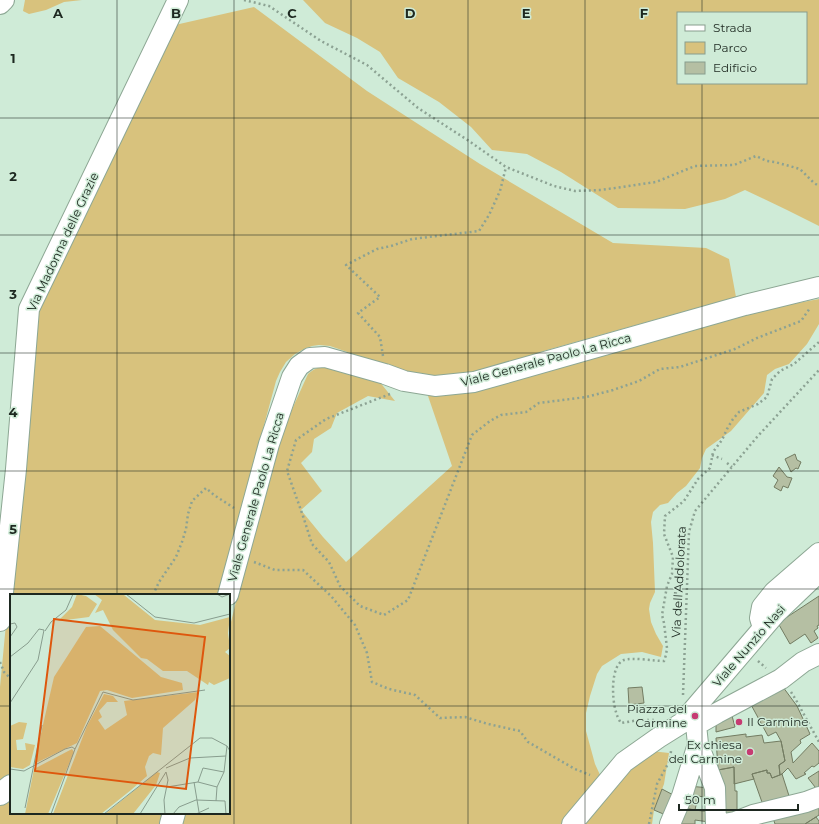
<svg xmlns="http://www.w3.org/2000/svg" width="819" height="824" font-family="Montserrat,sans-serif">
<rect width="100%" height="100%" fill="#cfebd7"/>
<path fill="#d8c27d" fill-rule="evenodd" d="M25,0H82L64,2L46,10L29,14L23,11Z
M303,0H819V226L787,210L745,190L725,199L685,209L618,208L561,172L527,154L492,150L471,127L439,102L398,78L380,52L357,38L325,23ZM678,13H806V83H678Z
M254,7L367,91L480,164L613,243L706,248L729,259L736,297L547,350L503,365L468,373L449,376L421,375L379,364L353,354L330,346L319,345L312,346L304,349L295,354L286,362L280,372L276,381L240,514L219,595H11V774L0,782V687L36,309L175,25Z
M819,299V324L807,344L789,364L775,369L767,375L764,393L731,431L706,449L702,458L700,468L686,486L677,493L668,503L660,505L653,512L651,522L653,543L655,592L650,603L649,609L651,622L656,634L663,646L661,657L642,652L621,654L602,666L597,674L590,696L586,713V731L595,764L601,777L573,812L562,824H181L184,813H229V630L249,549L273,464L289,416L308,374C314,369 318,367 325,366L379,381L395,401L368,396L337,413L331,428L314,439L312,452L301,463L322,491L301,510L323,537L346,562L452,466L428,396L459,392L498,384L543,373L750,312Z
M651,751L669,753L664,784L654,810L652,824H580L613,786Z
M11,797V813H162L159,824H0V806Z"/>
<path fill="#b5bfa3" stroke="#737c62" d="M795,454L797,460L801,462L798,469L796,468L791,472L785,459Z
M779,467L787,477L792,478L788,488L783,486L781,491L774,487L778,480L773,476Z
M819,596V625L817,626L818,628L814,631L818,638L811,643L805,634L790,644L778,623Z
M780,683L797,706L810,734L800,740L801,743L791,752L793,763L812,743L819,751V763L814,767L812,766L804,773L806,774L796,779L788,768L782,774L780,775L779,765L785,761L781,741L776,732L768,736L749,701Z
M642,687L644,703L629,705L628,688Z
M731,712L735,727L716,732V720Z
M746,734V737L762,735L764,743L781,741L785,761L779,765L780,775L772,778L770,773H767V770L752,774L754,779L734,784V767L718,770L716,738Z
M734,767L735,791H737V818L720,819L718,770Z
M767,770V773H770L772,778L782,774L791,802L763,805L752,774Z
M819,771V792L808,778Z
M688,786L710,788V798L698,796L695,810L682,808Z
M662,789L677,797L668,816L654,810Z
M819,801V815L805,824H775L772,815Z
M682,808L709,812V822L695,820V824H676Z
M816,817L819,821V824H805Z"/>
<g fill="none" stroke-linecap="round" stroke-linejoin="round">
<defs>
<path id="minor" d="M0,4L4,0
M228,595L269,444L292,377L299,366L310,358L325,357L385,374L404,381L435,386L474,382L745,305L819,287
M0,621L16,469L29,309L178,0
M763,628L760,618L762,607L774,592L819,553
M694,711L696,725L698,744L715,788L716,824
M696,725L717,713L781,679L803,662L819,654
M572,824L624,762L658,738L682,723L776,613L819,572
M670,824L682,796L698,744
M724,824L735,822L753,815L806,802L819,797"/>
<path id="major" d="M0,794L11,786
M171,824L174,813"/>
</defs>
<use href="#minor" stroke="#8da794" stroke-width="22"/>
<use href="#major" stroke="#8da794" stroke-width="24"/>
<path stroke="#8ca293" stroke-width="2.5" stroke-dasharray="2 3" stroke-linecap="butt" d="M244,0L269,6L321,41L367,65L418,108L469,141L506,167L554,186L575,191L601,190L656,182L695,166L734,165L756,156L767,161L775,162L800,169L814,183L819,186
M383,356L380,337L358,313L380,297L346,265L377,249L391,246L412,239L479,231L489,215L500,191L506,167
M390,394L326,419L296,440L287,471L303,516L312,544L329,562L340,586L360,606L384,615L408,600L472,435L490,421L501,415L526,412L539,403L586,397L613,390L639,381L660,369L680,367L735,349L757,338L801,321L810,308
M712,455L722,459
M727,463L732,467
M254,562L275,570H303L331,596L355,625L367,653L372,682L389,689L415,695L440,718L465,717L488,724L520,731L528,742L575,769L590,775
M153,595L159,582L176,557L182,542L186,529L188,514L192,501L206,488L214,495L234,508
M758,661L766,668
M0,662L4,672L11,679
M791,692L796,700L819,742
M683,695L689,532L695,511L757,437L819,370
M654,720H639L621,723C619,720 617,716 616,712C612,700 610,665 624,660C632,657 654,661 664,661L666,655L667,648L664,623L662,615L667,586L672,574L673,557L664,534L665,516L684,501L698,479L710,468L713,452L722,440L727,429L733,419L739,412L758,404L767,397L772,379L780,371L794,364L819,342
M649,824L657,784L670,760L671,751"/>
<use href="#minor" stroke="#fff" stroke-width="20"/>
<use href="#major" stroke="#fff" stroke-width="22"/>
</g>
<path fill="none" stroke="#1d2820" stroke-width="1" stroke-opacity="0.55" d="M117,0V595M234,0V824M351,0V824M468,0V824M585,0V824M702,0V13M702,83V824M0,118H819M0,235H819M0,353H819M0,471H819M0,589H819M0,706H11M229,706H819M117,813V824"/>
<g fill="#c63b72" stroke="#cfebd7" stroke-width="1.5">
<circle cx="695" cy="716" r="4"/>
<circle cx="739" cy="722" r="4"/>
<circle cx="750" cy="752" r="4"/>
</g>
<g text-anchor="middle" stroke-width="3" stroke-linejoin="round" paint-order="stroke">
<g font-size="12" fill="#1d2820" stroke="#cfebd7">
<text transform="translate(63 242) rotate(-65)" y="4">Via Madonna delle Grazie</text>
<text transform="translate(546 360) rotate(-15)" y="4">Viale Generale Paolo La Ricca</text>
<text transform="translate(256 497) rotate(-74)" y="4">Viale Generale Paolo La Ricca</text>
<text transform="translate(679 582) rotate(-87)" y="4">Via dell'Addolorata</text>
<text transform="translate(749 646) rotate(-49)" y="4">Viale Nunzio Nasi</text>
</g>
<g font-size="12" fill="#1d2820" stroke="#cfebd7" text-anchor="end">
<text x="687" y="713">Piazza del<tspan x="687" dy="14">Carmine</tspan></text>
<text x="747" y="726" text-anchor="start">Il Carmine</text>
<text x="742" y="749">Ex chiesa<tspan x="742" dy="14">del Carmine</tspan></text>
</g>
</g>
<g transform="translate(10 594)">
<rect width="220" height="220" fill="#cfebd7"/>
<path d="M67,0L76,2L87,10L79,23L48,27L62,13ZM84,0L114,1L145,26L190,31L220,23L218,39L220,54L215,58L220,62V84L204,91L199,88L198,91L177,77H153L137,65L131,64L103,36L93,16L85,19L92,6ZM90,32L151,83L172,89L173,96L122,104L97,96L90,97L67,149L24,170L44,83L76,33ZM188,98L185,106L153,134L151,161L143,159L139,162L135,173L137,182L121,196L91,220H43L77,132L94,100L103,102L108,108H97L89,117L92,123L88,126L95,136L117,121L114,107ZM9,128L17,129L13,145L6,146L7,156H16L15,149L25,151L20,171L13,175L0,173V132ZM62,155L64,158L38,220H15L24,175ZM147,178L150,179L146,191L123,220H95Z" fill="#d8c27d"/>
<path fill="none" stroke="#889d8e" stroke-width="1" d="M116,0L145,23L184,29L220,20M207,0L212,3L220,0M0,30L5,29L7,33L0,43M35,37L41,28L56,16L63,0M0,63L18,49L29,35L34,36L28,66L0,109M65,155L93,98L123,106L195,96M156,174L180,164L216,162M0,175L14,177L55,155L62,153L65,155L41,220M184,188L189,218M188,188L193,174L214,178M157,193L188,188L207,193M206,207L207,193L214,178L217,152M15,214L32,131M94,220L190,144H202L217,152L220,157M130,220L156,178M155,220L154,206L158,186L156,178M163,220L169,213L186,206L215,207L216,220M186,220L199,214"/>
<path fill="#de570d" fill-opacity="0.15" stroke="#de570d" stroke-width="2" d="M44,25L195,43L176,195L25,177Z"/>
<rect width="220" height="220" fill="none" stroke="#1d2820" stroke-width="2"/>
</g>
<g font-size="13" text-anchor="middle" font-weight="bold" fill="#1d2820" stroke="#cfebd7" stroke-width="3" stroke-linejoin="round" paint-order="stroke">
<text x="58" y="18">A</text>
<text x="176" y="18">B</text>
<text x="292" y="18">C</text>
<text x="410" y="18">D</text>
<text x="526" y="18">E</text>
<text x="644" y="18">F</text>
<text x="13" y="63">1</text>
<text x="13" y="181">2</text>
<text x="13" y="299">3</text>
<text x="13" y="417">4</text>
<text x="13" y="534">5</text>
</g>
<rect x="677" y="12" width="130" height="72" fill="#cfebd7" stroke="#889d8e"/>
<rect x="685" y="25" width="20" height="6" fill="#ffffff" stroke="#889d8e"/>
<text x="713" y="32" font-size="12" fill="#1d2820">Strada</text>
<rect x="685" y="42" width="20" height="12" fill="#d8c27d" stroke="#889d8e"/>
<text x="713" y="52" font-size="12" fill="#1d2820">Parco</text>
<rect x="685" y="62" width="20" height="12" fill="#b5bfa3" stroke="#889d8e"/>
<text x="713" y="72" font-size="12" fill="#1d2820">Edificio</text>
<path d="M679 804v6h119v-6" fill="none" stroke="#1d2820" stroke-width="2"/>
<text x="685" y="804" font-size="12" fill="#1d2820" stroke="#cfebd7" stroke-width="3" paint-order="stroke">50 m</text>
</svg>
